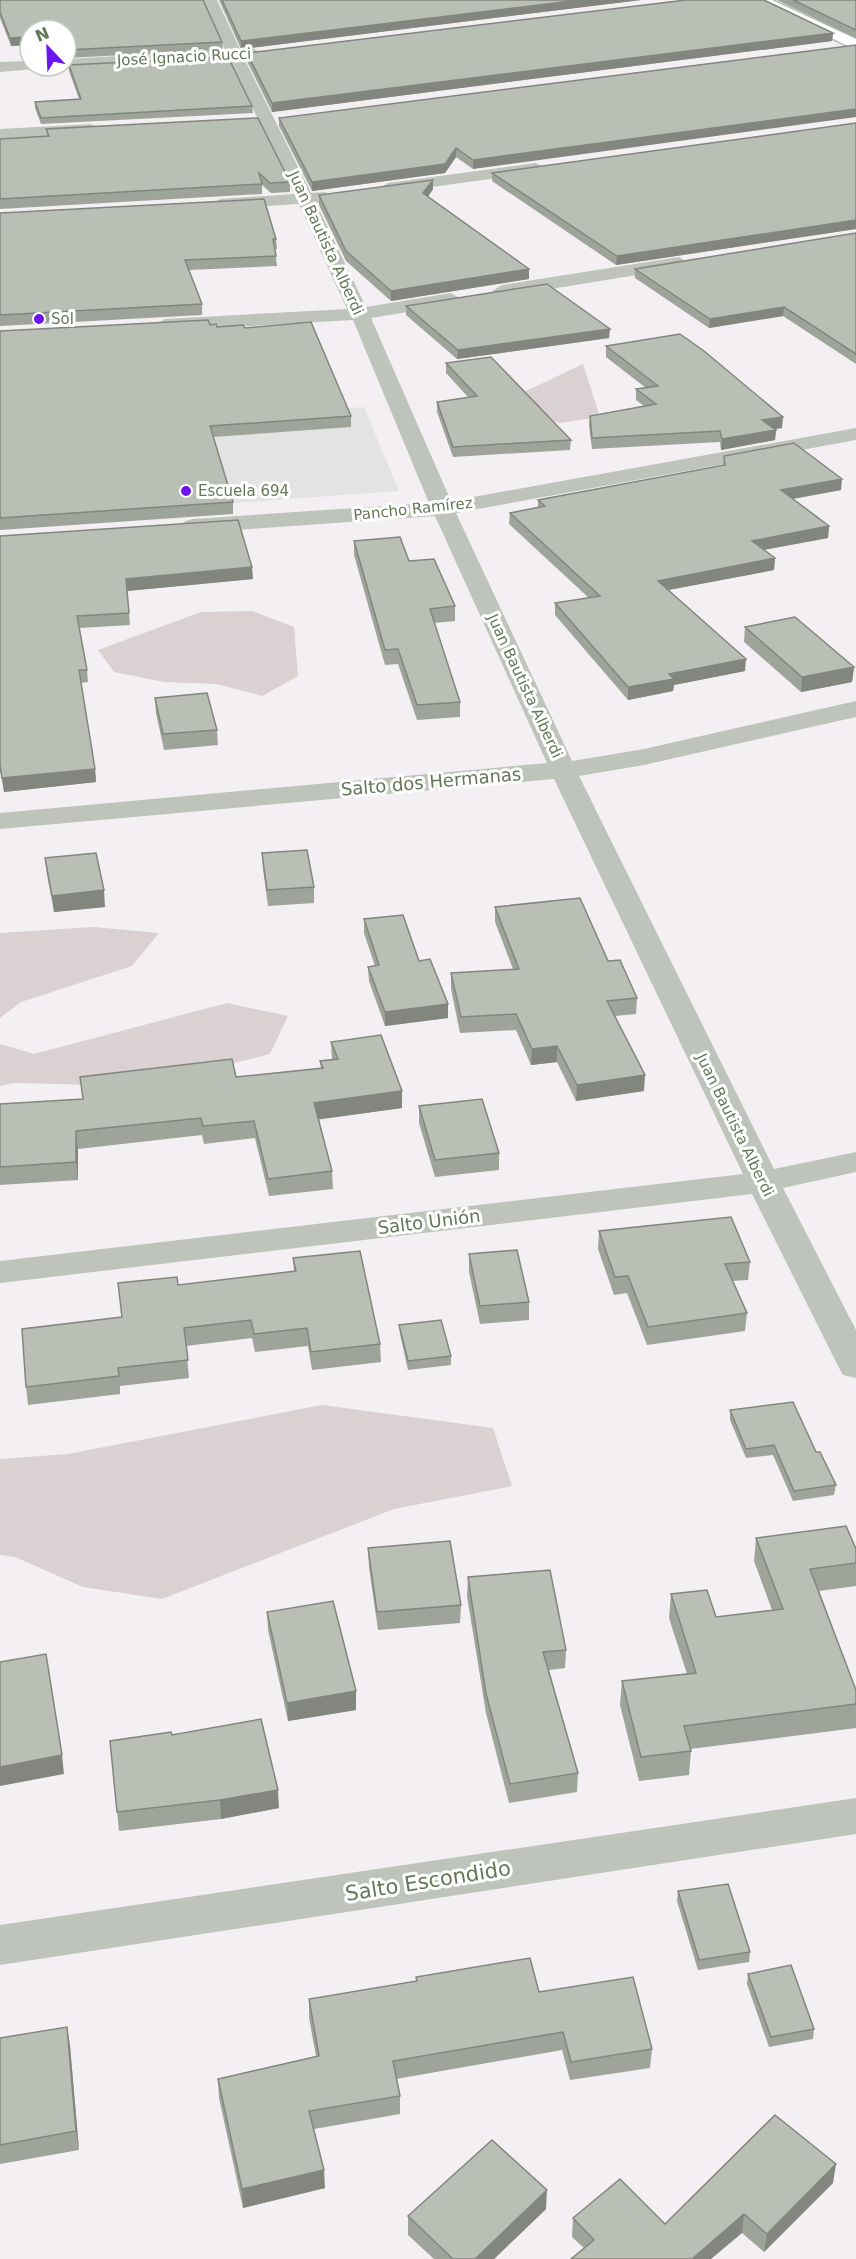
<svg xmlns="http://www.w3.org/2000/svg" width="856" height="2259" font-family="'DejaVu Sans',sans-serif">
<rect width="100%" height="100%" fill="#f4eff3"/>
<path fill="#e4e3e4" d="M364,407L399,491L0,520V432Z"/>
<path fill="#dbd0d2" d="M583,364L600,417L559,423L528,411L520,394Z
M252,611L294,627L298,676L262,696L217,684L164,682L114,672L98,650L201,612Z
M94,927L159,933L132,966L21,1002L0,1018V933Z
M227,1003L288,1016L270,1054L143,1086L14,1083L0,1086V1044L34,1054Z
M322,1405L493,1428L512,1486L394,1509L162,1599L83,1587L15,1557L0,1555V1459L68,1454Z"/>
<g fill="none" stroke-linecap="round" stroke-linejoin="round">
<defs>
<path id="secondary" d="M753,0H772L856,39V50Z"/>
</defs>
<use href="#secondary" stroke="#b2b9ad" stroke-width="3"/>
<path fill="#bec4bb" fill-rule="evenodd" d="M203,0H217L240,49L253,48L261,53L258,56L244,58L311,193L325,192L334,197L331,201L316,203L366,307L451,293L461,299L451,305L371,318L451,501L856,428V440L456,513L572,761L644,749L856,701V717L644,765L579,776L774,1169L856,1152V1172L783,1188L856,1330V1378L843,1375L838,1366L752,1194L0,1283V1261L743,1174L554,779L0,829V813L547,763L435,516L193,533L185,531L181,526L185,521L193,519L429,503L353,320L165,331L155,325L165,319L347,309L299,204L220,209L211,204L220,199L294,194L229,59L66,69L60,66H66V59L225,50Z
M30,61V66H38L35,69L0,72V62Z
M91,124L99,129L97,132L0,139V129Z
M536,163L545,168L542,172L388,193L379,188L388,183Z
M679,257L688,263L686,267L502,297L492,291L502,285Z
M856,1798V1834L0,1965V1925Z"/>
<use href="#secondary" fill="#fff" fill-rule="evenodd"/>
</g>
<path fill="#9fa49b" d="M0,0L222,42L223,50L66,58V30H30V45L11,46L0,18Z
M219,0H641L241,49Z
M777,0H856V38Z
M833,33L832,41L272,112L247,61V53Z
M856,45L473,169L456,157L445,173L312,191L279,126V118Z
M69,65L252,106L253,113L41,124L35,108V102L79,99L69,71Z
M258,118L290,182V192L271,193L262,185V194L0,209V139L47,136L46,129Z
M856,123V229L616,265L492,181V173Z
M433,189L428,197L529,269V279L391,301L346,261L319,205V195Z
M0,213L276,239L277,249H275L277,266L189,270L202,304V315L0,326Z
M856,233V364L783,316L709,328L635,278V269Z
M406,306L609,338L457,359L406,315Z
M210,325L217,327L245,328L351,416V427L213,437L233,502V514L0,530V331Z
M606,346L782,428L774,429L776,430L775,440L721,450L720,442L592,449L589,426L590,416L644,406L636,400V389L646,388L606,357Z
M446,363L571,440L570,450L453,457L437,412V402L468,397L446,373Z
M724,456L841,490L793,499L829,526L828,538L764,550L775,558L774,570L669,590L745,671L674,685L673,691L628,700L555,615V603L589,598L509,524L510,513L538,507V500L723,465Z
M0,536L253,579L127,591L130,625L79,628L87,670L88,682L81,683L95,769L96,782L4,792L0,769Z
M354,541L409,561L455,606V621L434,623L460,702V717L417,720L398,664L385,665L354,555Z
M745,627L854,667L852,682L801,692L744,642Z
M155,698L217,730L218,745L164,750L156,713Z
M262,853L314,887V903L268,906L263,869Z
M45,858L105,907L54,912L47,875Z
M495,907L608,961L637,998L636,1014L615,1016L644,1091L576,1101L557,1062L531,1065L516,1030L460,1033L451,989V973L513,969L495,922Z
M364,919L419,961L448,1004V1018L385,1026L369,981L368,967L375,966L364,933Z
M331,1042L402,1091V1108L319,1119L332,1171L333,1189L269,1196L255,1138L204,1144L202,1135L78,1149V1180L0,1185V1104L83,1099L236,1077L321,1068L320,1061L332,1060Z
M419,1106L499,1153V1170L435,1177L419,1123Z
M599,1231L750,1262L748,1280L732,1281L747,1313L745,1331L647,1345L627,1293L614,1295L598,1249Z
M469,1254L529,1302V1320L480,1324L469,1272Z
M293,1258L380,1344L381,1362L312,1370L308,1346L255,1352L252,1338L186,1346L189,1378L120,1386V1394L28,1405L26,1387L122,1317L178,1285L294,1272Z
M399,1325L451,1356V1365L408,1370L400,1334Z
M730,1410L816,1452L836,1485L834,1495L793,1501L773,1455L746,1458L730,1420Z
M756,1538L856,1549V1586L819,1591L856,1690V1728L690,1749L691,1751L689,1775L639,1781L620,1705L622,1681L687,1674L669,1618L671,1594L716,1617L772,1610L754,1561Z
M368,1548L461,1605L460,1623L378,1630L369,1567Z
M468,1577L566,1650L565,1668L549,1670L578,1773L577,1792L509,1803L486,1713L467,1596Z
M267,1612L356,1710L288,1721L268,1630Z
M172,1735L279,1808L221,1819L119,1831L110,1741Z
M678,1891L750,1952L749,1962L698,1970L677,1901Z
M748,1974L814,2029L813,2039L769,2047L747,1984Z
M416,1977L539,1992L652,2049L650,2068L570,2080L562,2050L396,2079L400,2096V2114L314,2129L325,2188L243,2208L219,2098L218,2079L316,2056L309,2018V1999L416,1981Z
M67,2027L70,2046L79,2150L0,2164V2038Z
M833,2183L764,2252L742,2233L584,2248L572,2237L573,2218L665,2224Z
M546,2209L494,2259H434L408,2235V2216Z"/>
<path fill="#82867e" d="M581,0H641L241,49V41Z
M833,33L832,41L272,112V103Z
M30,37V45L11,46L10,38Z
M856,109V117L473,169V160Z
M456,148V157L445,173L312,191V182Z
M433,180V189L423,203V193Z
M856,220V229L616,265L617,256Z
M529,269V279L391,301V291Z
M784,307L783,316L709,328L710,319Z
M610,329L609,338L457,359L458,350Z
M783,417L782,428L762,431V420Z
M776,430L775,440L721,450L722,439Z
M842,479L841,490L780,501L781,490Z
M829,526L828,538L751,552L752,541Z
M775,558L774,570L657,592L658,581Z
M252,567L253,579L127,591L126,579Z
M746,659L745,671L674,685L673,691L628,700V687L669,674Z
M854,667L852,682L801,692L802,677Z
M95,769L96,782L4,792L2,778Z
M104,890L105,907L54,912L52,896Z
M448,1004V1018L385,1026V1012Z
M557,1046V1062L531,1065L532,1049Z
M645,1075L644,1091L576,1101L577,1085Z
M402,1091V1108L315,1120L314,1103Z
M76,1131L78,1149V1180L76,1162Z
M356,1691V1710L288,1721L287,1703Z
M62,1755L64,1774L0,1786V1767Z
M278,1790L279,1808L221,1819L220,1800Z
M67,2027L70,2046L79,2150L76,2131Z
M836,2164L833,2183L764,2252L767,2234Z
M324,2170L325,2188L243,2208L242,2189Z
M547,2190L546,2209L494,2259H475Z
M744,2214L742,2233L711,2259H692Z"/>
<path fill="#b9bfb4" stroke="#82867e" stroke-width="1.5" d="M0,0H203L222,42L66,50V30H30V37L10,38L0,12Z
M222,0H581L241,41Z
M686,0H764L833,33L272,103L247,53Z
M793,0H856V30Z
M856,45V109L473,160L456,148L445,164L312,182L279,118Z
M228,57L252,106L41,118L35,102L81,99L69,65Z
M258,118L290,182L270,183L259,173L262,184L0,199V139L49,136L46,129Z
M856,123V220L617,256L492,173Z
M433,180L423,193L529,269L391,291L346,251L319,195Z
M264,199L276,239H273L276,256L185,260L202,304L0,315V213Z
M856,233V354L784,307L710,319L635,269Z
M547,284L610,329L458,350L406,306Z
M208,320L210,325L216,324L217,327L243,325L245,328L311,322L351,416L210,426L233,502L0,518V331Z
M680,334L704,351L783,417L762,420L776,430L722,439L720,431L592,438L590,416L656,404L636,389L658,386L606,346Z
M491,357L571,440L453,447L437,402L477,396L446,363Z
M794,443L842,479L781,490L829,526L752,541L775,558L658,581L746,659L669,674L674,679L628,687L555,603L600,596L510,513L545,506L538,500L725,465L724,456Z
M238,520L252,567L126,579L129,613L77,616L87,670H79L95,769L2,778L0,765V536Z
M400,537L409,561L434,559L455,606L430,609L460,702L417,705L398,649L385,650L354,541Z
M795,617L854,667L802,677L745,627Z
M207,693L217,730L163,734L155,698Z
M307,850L314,887L267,890L262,853Z
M96,853L104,890L52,896L45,858Z
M580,898L608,961L620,960L637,998L607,1001L645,1075L577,1085L557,1046L532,1049L516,1014L461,1017L451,973L519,969L495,907Z
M403,915L419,961L430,959L448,1004L385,1012L368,967L379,965L364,919Z
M381,1035L402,1091L314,1103L332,1171L268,1179L254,1121L203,1126L201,1118L76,1131V1162L0,1167V1104L83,1099L80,1077L232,1059L236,1077L323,1068L320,1061L338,1059L331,1042Z
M482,1099L499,1153L435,1160L419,1106Z
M731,1217L750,1262L725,1264L747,1313L648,1327L628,1276L615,1277L599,1231Z
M517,1250L529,1302L480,1306L469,1254Z
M360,1251L380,1344L311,1352L307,1328L254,1334L251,1320L184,1328L188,1360L118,1368L119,1376L26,1387L22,1329L122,1317L118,1283L177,1277L178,1285L296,1271L293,1258Z
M441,1320L451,1356L408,1361L399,1325Z
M793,1402L816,1452H820L836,1485L794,1491L774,1445L746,1449L730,1410Z
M846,1526L856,1549V1563L810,1569L856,1690V1704L684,1726L691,1751L641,1757L622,1681L696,1673L671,1594L707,1590L716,1617L783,1609L756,1538Z
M450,1541L461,1605L377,1612L368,1548Z
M550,1570L566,1650L543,1652L578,1773L510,1784L486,1694L468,1577Z
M333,1601L356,1691L287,1703L267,1612Z
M46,1654L62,1755L0,1767V1662Z
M261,1719L278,1790L220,1800L117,1812L110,1741L171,1732L172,1735Z
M728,1884L750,1952L699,1960L678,1891Z
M530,1958L539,1992L633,1977L652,2049L571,2062L563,2032L393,2061L400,2096L309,2111L324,2170L242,2189L218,2079L319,2056L309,1999L417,1981L416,1977Z
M791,1965L814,2029L771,2037L748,1974Z
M67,2027L76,2131L0,2145V2038Z
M775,2115L836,2164L767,2234L744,2214L692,2259H571L594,2240L573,2218L620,2179L665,2224Z
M492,2140L547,2190L475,2259H453L408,2216Z"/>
<g fill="#6d13f0" stroke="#fff" stroke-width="2">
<circle cx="39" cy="319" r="6"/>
<circle cx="186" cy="491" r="6"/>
</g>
<g text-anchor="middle" stroke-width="6" stroke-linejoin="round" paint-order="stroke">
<g font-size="15" fill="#647858" stroke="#fff">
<text transform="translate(184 57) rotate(-3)" y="5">José Ignacio Rucci</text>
<text transform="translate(326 243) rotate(65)" y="5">Juan Bautista Alberdi</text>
<text transform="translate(413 509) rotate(-6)" y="5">Pancho Ramírez</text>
<text transform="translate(525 686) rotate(65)" y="5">Juan Bautista Alberdi</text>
<text transform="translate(735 1125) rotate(64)" y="5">Juan Bautista Alberdi</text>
</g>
<g font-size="15" fill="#647858" stroke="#fff" text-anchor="start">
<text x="51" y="324">Sol</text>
<text x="198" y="496">Escuela 694</text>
</g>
<g font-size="18" fill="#647858" stroke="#fff">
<text transform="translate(431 782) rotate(-5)" y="6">Salto dos Hermanas</text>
<text transform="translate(429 1222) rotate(-7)" y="6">Salto Unión</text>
</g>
<g font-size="21" fill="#647858" stroke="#fff">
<text transform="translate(428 1881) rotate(-9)" y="7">Salto Escondido</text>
</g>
</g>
<g transform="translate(48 48) rotate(337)"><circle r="28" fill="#ffffff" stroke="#c1c9bc" stroke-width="1.5"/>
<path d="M0-4.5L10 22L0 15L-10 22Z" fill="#6d13f0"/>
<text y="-9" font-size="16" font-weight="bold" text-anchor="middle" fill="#647858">N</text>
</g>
</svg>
